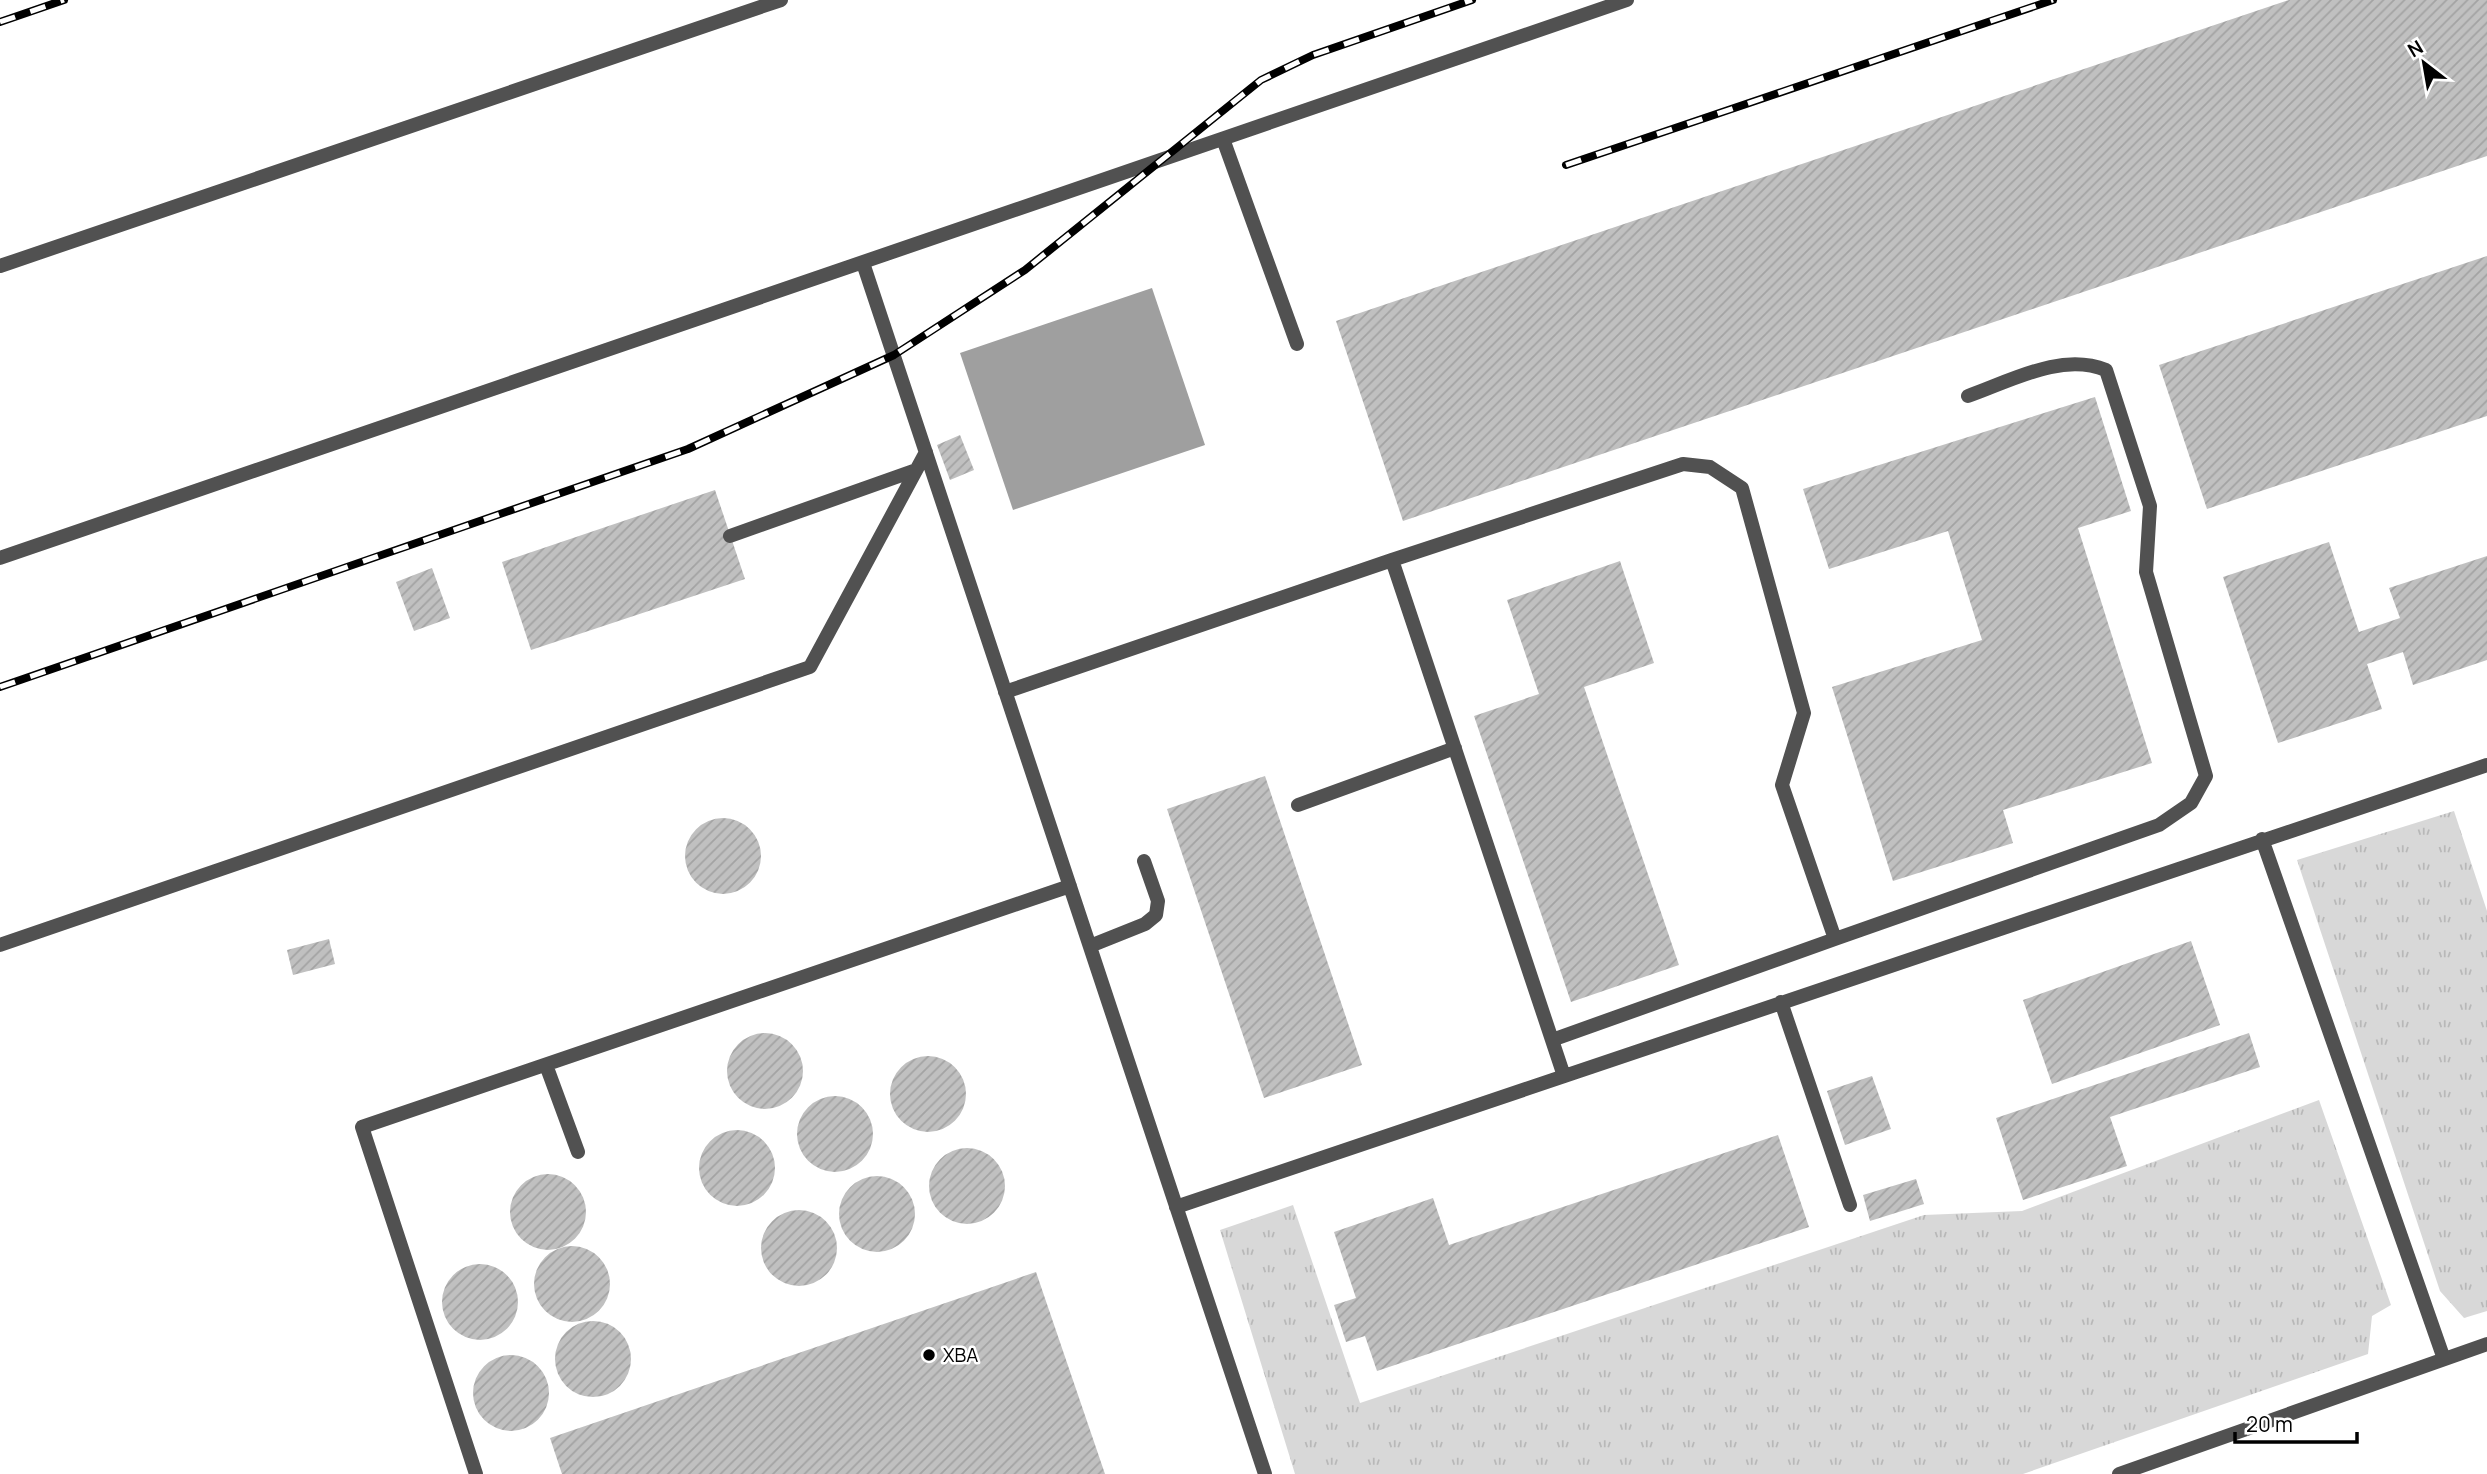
<svg xmlns="http://www.w3.org/2000/svg" width="2487" height="1474" font-family="Manrope,sans-serif">
<defs>
<pattern id="grass-tufts" width="24" height="20" patternUnits="userSpaceOnUse" patternTransform="scale(1.75)"><rect width="24" height="20" fill="#d8d8d8"/><path d="M3 7l-1-3M5 7V3M7 7l1-3M15 17l-1-3M17 17v-4M19 17l1-3" fill="none" stroke="#b8b8b8"/></pattern>
<pattern id="building-hatch" width="6" height="6" patternUnits="userSpaceOnUse" patternTransform="scale(1.75)"><rect width="6" height="6" fill="#c0c0c0"/><path d="M-1 1l2-2M0 6l6-6M5 7l2-2" fill="none" stroke="#a3a3a3"/></pattern>
</defs>
<rect width="100%" height="100%" fill="#fff"/>
<path fill="url(#grass-tufts)" d="M2454,811L2487,911V1311L2464,1318L2440,1291L2297,860Z
M2319,1100L2391,1305L2372,1316L2368,1354L2023,1474H1295L1220,1230L1293,1205L1360,1403L1924,1215L2022,1211Z"/>
<path fill="#9f9f9f" d="M1152,288L1205,445L1013,510L960,353Z"/>
<path fill="url(#building-hatch)" d="M2289,0H2487V156L1403,521L1336,321Z
M2487,256V416L2207,509L2159,365Z
M2095,397L2131,511L2078,528L2152,763L2003,810L2013,843L1893,881L1832,687L1982,640L1948,531L1829,569L1803,489Z
M960,435L974,470L950,480L937,445Z
M715,490L745,579L531,650L502,562Z
M2329,542L2359,632L2400,618L2389,588L2487,556V660L2413,685L2403,652L2367,664L2382,709L2278,743L2223,577Z
M1620,561L1654,663L1584,687L1679,965L1571,1002L1474,716L1539,694L1507,600Z
M432,568L450,618L414,631L396,582Z
M1265,776L1362,1065L1264,1098L1167,809Z
M685 856a38 38 0 1 1 76 0a38 38 0 1 1-76 0Z
M329,939L335,964L293,975L287,950Z
M2191,941L2220,1025L2052,1084L2023,1000Z
M2249,1033L2260,1067L2110,1117L2127,1166L2023,1200L1996,1118Z
M727 1071a38 38 0 1 1 76 0a38 38 0 1 1-76 0Z
M890 1094a38 38 0 1 1 76 0a38 38 0 1 1-76 0Z
M1872,1076L1891,1129L1845,1145L1827,1091Z
M797 1134a38 38 0 1 1 76 0a38 38 0 1 1-76 0Z
M699 1168a38 38 0 1 1 76 0a38 38 0 1 1-76 0Z
M1778,1135L1809,1227L1377,1371L1365,1336L1346,1342L1334,1305L1356,1298L1334,1232L1433,1198L1449,1245Z
M929 1186a38 38 0 1 1 76 0a38 38 0 1 1-76 0Z
M510 1212a38 38 0 1 1 76 0a38 38 0 1 1-76 0Z
M839 1214a38 38 0 1 1 76 0a38 38 0 1 1-76 0Z
M1916,1179L1924,1204L1870,1221L1863,1195Z
M761 1248a38 38 0 1 1 76 0a38 38 0 1 1-76 0Z
M534 1284a38 38 0 1 1 76 0a38 38 0 1 1-76 0Z
M442 1302a38 38 0 1 1 76 0a38 38 0 1 1-76 0Z
M1036,1272L1105,1474H562L550,1438Z
M555 1359a38 38 0 1 1 76 0a38 38 0 1 1-76 0Z
M473 1393a38 38 0 1 1 76 0a38 38 0 1 1-76 0Z"/>
<g fill="none" stroke-linecap="round" stroke-linejoin="round">
<path stroke="#515151" stroke-width="14" d="M1223,139L1297,344
M863,263L1265,1474
M0,266L781,0
M730,536L916,470
M0,558L1627,0
M1392,560L1683,464L1710,467L1742,488L1804,713L1782,785L1835,939L1552,1040
M1005,692L1392,560L1564,1076
M1298,805L1455,748
M2262,839L2444,1359
M1835,939L2159,825L2191,803L2206,776L2146,572L2150,506L2106,370C2061,352 2011,381 1968,396
M0,945L810,667L926,452
M1090,946L1145,924L1156,915L1158,901L1144,861
M1781,1002L1850,1205
M546,1065L578,1152
M1176,1207L2487,765
M476,1474L362,1127L1070,886
M2119,1474L2487,1344"/>
<defs>
<path id="rail" d="M0,22L64,0
M1566,165L2053,0
M0,687L688,449L894,355L1025,270L1261,80L1313,55L1472,0"/>
</defs>
<use href="#rail" stroke="#000" stroke-width="8"/>
<use href="#rail" stroke="#fff" stroke-width="5" stroke-dasharray="16" stroke-linecap="butt"/>
</g>
<circle fill="#000" stroke="#fff" stroke-width="2.5" cx="929" cy="1355" r="7"/>
<g text-anchor="middle" stroke-width="5" stroke-linejoin="round" paint-order="stroke">
<g font-size="19" fill="#000" stroke="#fff" text-anchor="start">
<text x="943" y="1362">ХВА</text>
</g>
</g>
<g transform="translate(2424 63) rotate(329)" stroke="#ffffff" stroke-width="5" paint-order="stroke">
<path d="M0-5L12 26L0 18L-12 26Z" fill="#000000"/>
<text y="-10" font-size="19" font-weight="bold" text-anchor="middle" fill="#000000">N</text>
</g>
<path d="M2235 1432v10h122v-10" fill="none" stroke="#000000" stroke-width="3.5"/>
<text x="2246" y="1432" font-size="21" fill="#000000" stroke="#ffffff" stroke-width="5" paint-order="stroke">20 m</text>
</svg>
